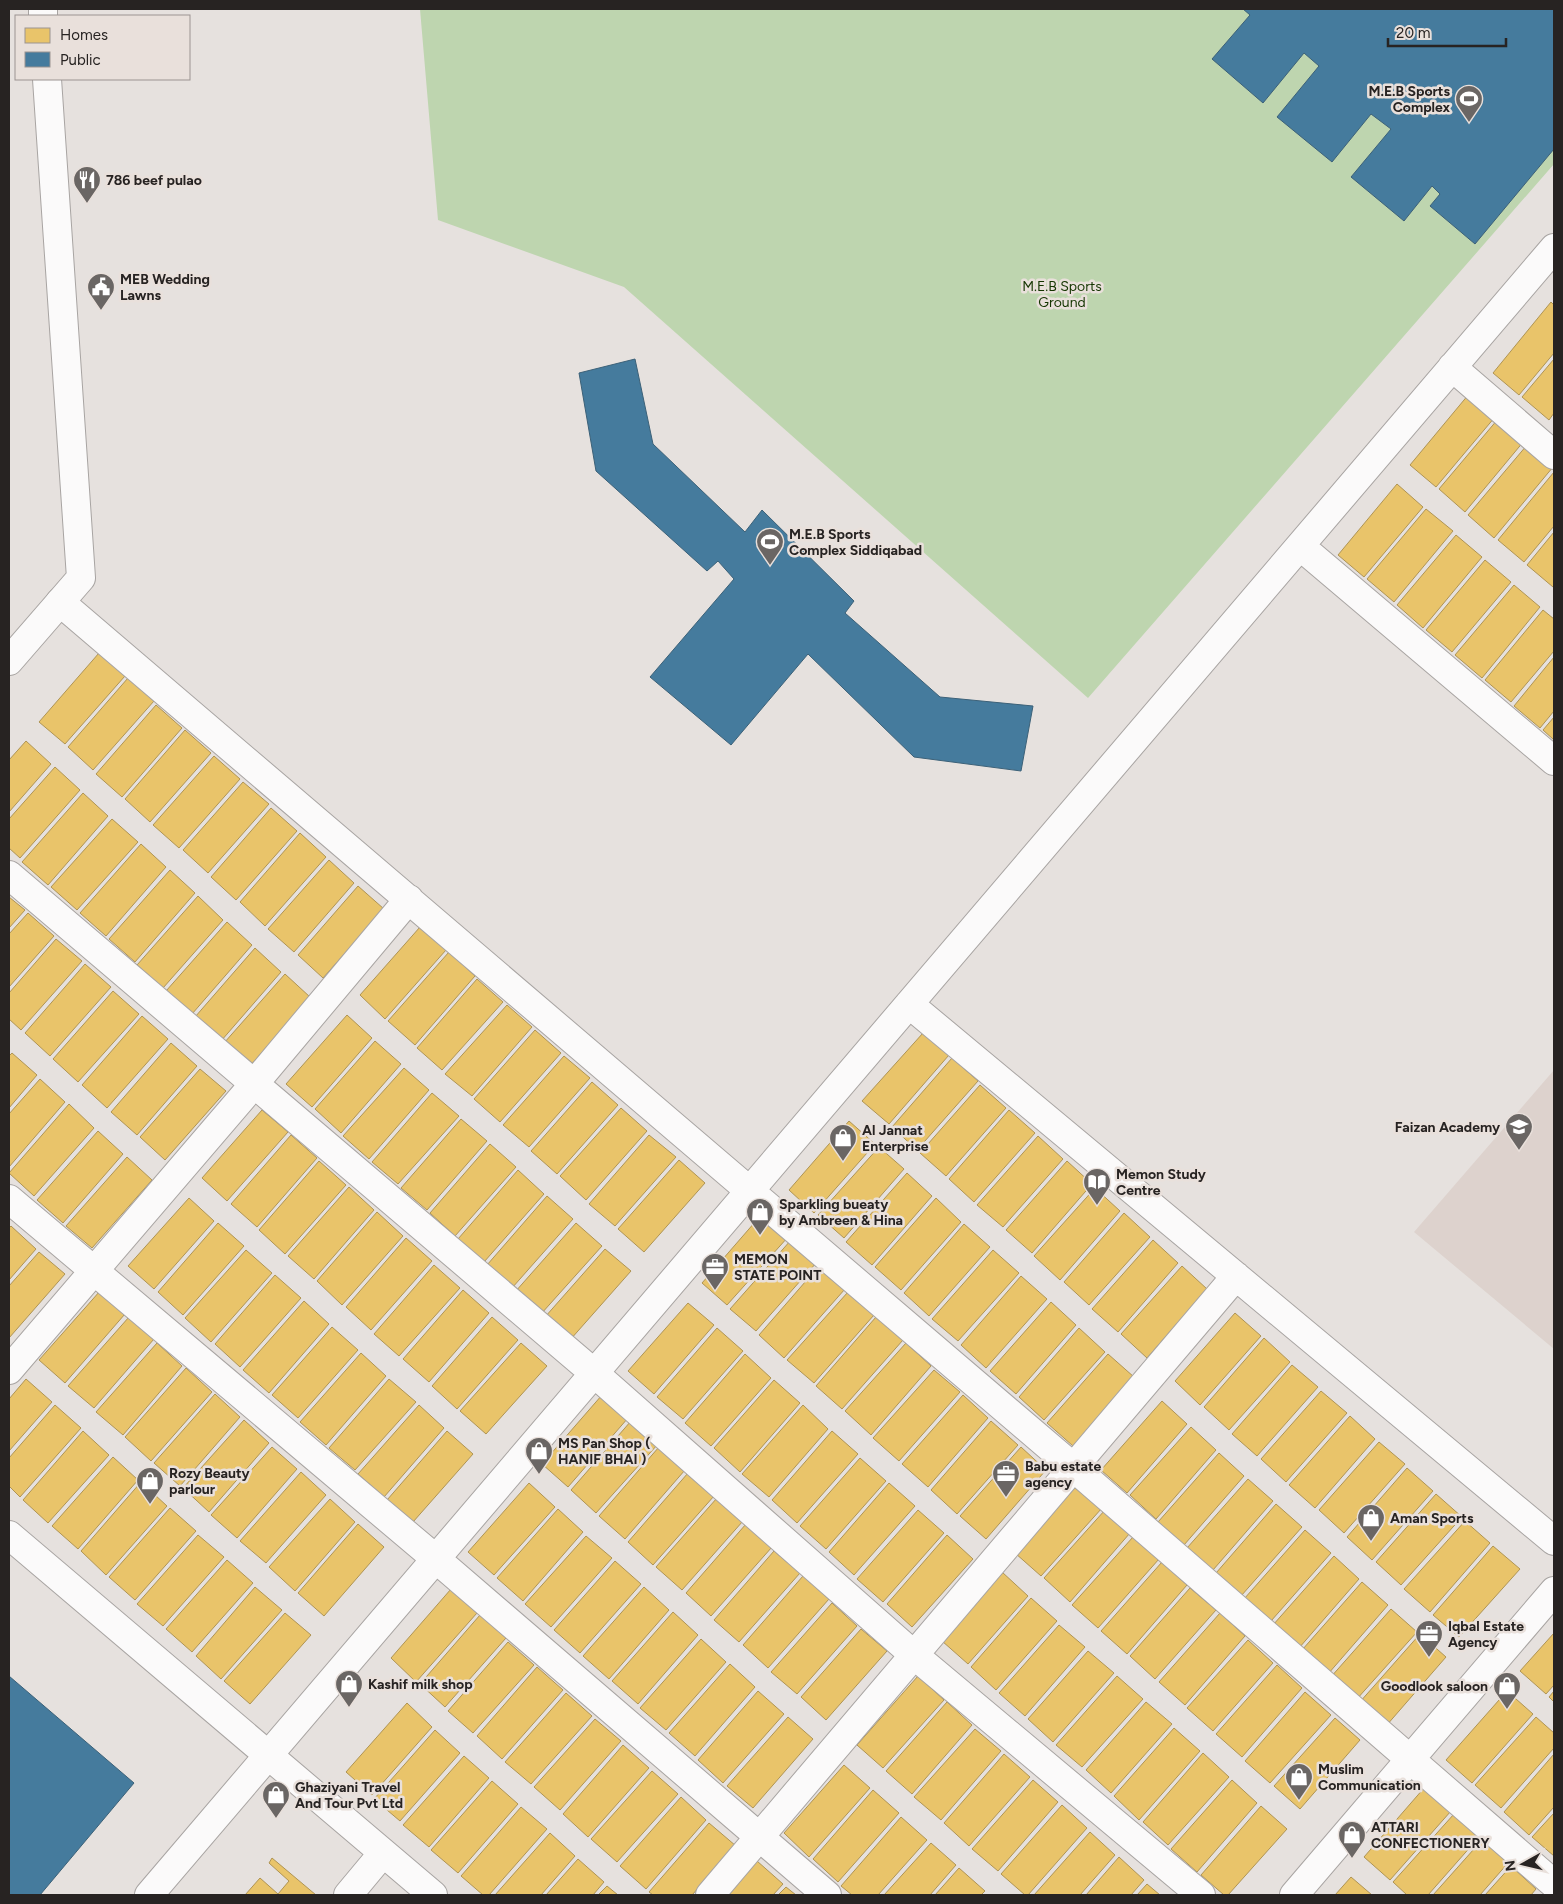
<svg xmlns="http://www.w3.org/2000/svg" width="1563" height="1904" font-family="Figtree,sans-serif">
<rect width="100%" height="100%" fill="#e6e1de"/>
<path fill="#ddd2cd" d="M1554,1070V1349L1414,1232Z"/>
<path fill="#bed5af" d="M420,9H1554V164L1088,698L624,287L438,220Z"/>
<path fill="#e9c46a" stroke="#af9454" d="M1551,302L1554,305V353L1519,395L1493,373Z
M1554,359V413L1549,420L1522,397Z
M1469,394L1495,417L1436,487L1410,465Z
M1498,419L1524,441L1465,512L1439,489Z
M1527,445L1553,467L1494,538L1468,515Z
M1554,472V526L1524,562L1498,540Z
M1397,484L1423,507L1364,577L1338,555Z
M1426,509L1453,531L1394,602L1367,579Z
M1554,532V586L1553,587L1527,565Z
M1456,535L1482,557L1423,628L1397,605Z
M1485,560L1511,582L1452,652L1426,630Z
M1514,585L1540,607L1482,678L1455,655Z
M1543,610L1554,619V651L1511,702L1485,680Z
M99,653L125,676L65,744L39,722Z
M1554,657V711L1540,728L1514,706Z
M128,678L154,701L93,770L68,747Z
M156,705L182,728L122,797L96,774Z
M1554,717V740L1543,730Z
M185,730L211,753L150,822L125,799Z
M26,741L51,764L9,812V760Z
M214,756L240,779L179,848L153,825Z
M55,767L80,790L20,858L9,848V819Z
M243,782L269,804L208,873L183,850Z
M83,793L108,816L48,885L22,862Z
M271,808L297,831L236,900L211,877Z
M112,819L138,842L77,910L51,887Z
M300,833L326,857L265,926L240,902Z
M141,844L166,867L106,936L80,913Z
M329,860L354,883L294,952L268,929Z
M170,870L195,893L135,962L109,939Z
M358,886L384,909L323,978L298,955Z
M198,896L223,920L163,988L137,965Z
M9,897L25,910L9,928Z
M28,913L54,936L9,987V934Z
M227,922L252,945L192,1014L166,991Z
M420,927L446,950L385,1019L360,995Z
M56,939L82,961L21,1030L9,1019V993Z
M255,948L281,972L221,1041L195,1017Z
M449,952L475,976L415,1045L388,1021Z
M85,964L111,987L50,1056L25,1033Z
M285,974L310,997L250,1066L224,1043Z
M477,979L503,1002L442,1070L417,1048Z
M113,991L139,1014L78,1082L53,1059Z
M507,1005L532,1027L472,1096L445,1074Z
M347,1015L372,1038L312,1107L286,1084Z
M142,1016L168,1039L107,1108L82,1085Z
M535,1030L561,1053L500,1122L474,1099Z
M923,1033L949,1055L889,1124L862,1101Z
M375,1041L401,1064L341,1133L315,1109Z
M171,1043L197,1066L137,1135L111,1112Z
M12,1053L37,1075L9,1108V1056Z
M564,1056L590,1078L529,1147L503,1125Z
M952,1058L978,1081L917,1150L892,1127Z
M404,1068L429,1090L369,1159L343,1136Z
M200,1069L226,1091L165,1160L140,1137Z
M40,1079L65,1102L9,1167V1114Z
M592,1082L618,1105L557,1174L531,1151Z
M980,1085L1006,1108L946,1176L920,1153Z
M432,1093L459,1116L398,1184L372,1162Z
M69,1104L94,1128L34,1196L9,1173Z
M621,1108L647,1131L586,1200L560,1176Z
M262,1110L288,1132L227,1201L202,1178Z
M1009,1110L1035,1133L974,1202L949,1179Z
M461,1119L487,1141L427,1210L401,1188Z
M849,1121L875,1144L814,1213L789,1190Z
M98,1131L123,1154L63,1223L37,1200Z
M291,1135L317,1158L257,1227L231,1204Z
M649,1135L676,1157L615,1226L589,1204Z
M1038,1136L1063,1159L1003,1227L977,1205Z
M490,1144L516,1167L455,1236L430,1213Z
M879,1147L904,1169L844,1238L818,1215Z
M127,1157L152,1180L92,1248L66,1226Z
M679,1160L705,1183L644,1252L618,1229Z
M319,1161L346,1185L285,1254L259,1230Z
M1067,1161L1092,1184L1032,1253L1006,1230Z
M518,1170L544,1194L484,1262L458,1239Z
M907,1173L932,1196L872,1265L846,1242Z
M349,1187L374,1210L314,1279L288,1256Z
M1095,1188L1120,1211L1060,1280L1034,1256Z
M547,1196L573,1219L512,1288L487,1265Z
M189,1198L214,1221L154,1289L128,1266Z
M936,1198L961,1222L901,1290L875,1267Z
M377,1212L403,1236L342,1305L317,1281Z
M1124,1213L1150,1237L1089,1305L1064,1282Z
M762,1214L788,1237L727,1305L702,1283Z
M218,1223L244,1246L183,1315L158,1292Z
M576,1223L602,1246L541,1314L515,1292Z
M964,1224L990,1247L929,1316L904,1293Z
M11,1226L36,1249L9,1280V1228Z
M406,1238L432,1261L371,1330L346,1307Z
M791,1240L817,1262L756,1331L730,1309Z
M1153,1240L1178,1263L1118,1332L1092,1309Z
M605,1249L631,1271L570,1340L545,1317Z
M246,1250L272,1273L211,1342L185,1318Z
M993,1250L1019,1273L958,1341L932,1319Z
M39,1252L65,1274L9,1338V1286Z
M434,1265L460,1288L399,1356L374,1334Z
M819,1266L845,1289L784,1358L759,1335Z
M1182,1266L1207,1289L1147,1358L1121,1334Z
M275,1275L301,1298L240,1367L215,1344Z
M1021,1276L1047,1299L986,1368L961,1345Z
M463,1290L489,1313L429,1382L403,1359Z
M100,1291L125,1314L65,1383L39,1360Z
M848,1292L874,1315L814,1383L787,1360Z
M304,1301L329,1324L269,1393L243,1370Z
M1051,1302L1076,1325L1016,1394L990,1371Z
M688,1303L714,1325L654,1394L628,1371Z
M1235,1313L1261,1336L1200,1405L1175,1381Z
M129,1317L154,1339L94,1408L68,1386Z
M492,1317L518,1340L457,1409L432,1386Z
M876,1317L903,1340L842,1409L816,1386Z
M332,1327L358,1350L298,1418L272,1395Z
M717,1328L743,1351L683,1419L657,1397Z
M1079,1328L1105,1352L1044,1420L1019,1397Z
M1264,1338L1290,1362L1229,1430L1204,1407Z
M157,1343L182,1366L123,1435L96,1412Z
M521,1343L547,1366L486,1434L460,1411Z
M906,1343L931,1366L871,1435L845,1411Z
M361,1353L386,1376L326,1445L300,1422Z
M745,1354L771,1378L711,1446L685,1423Z
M1108,1354L1134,1377L1073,1446L1047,1423Z
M1292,1365L1318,1387L1257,1456L1232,1434Z
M186,1368L212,1392L151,1461L125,1437Z
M934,1370L960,1392L899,1461L873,1438Z
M26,1379L52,1402L9,1451V1399Z
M389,1379L416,1402L355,1470L329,1448Z
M774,1380L800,1403L740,1472L714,1448Z
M1321,1391L1347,1413L1286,1482L1261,1459Z
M215,1394L240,1417L180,1486L154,1463Z
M602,1395L628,1418L568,1487L542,1464Z
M963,1395L988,1418L928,1487L902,1464Z
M1162,1401L1187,1424L1127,1493L1101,1470Z
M55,1405L81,1428L20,1497L9,1486V1458Z
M419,1405L444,1428L384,1497L358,1474Z
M803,1405L828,1429L769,1497L742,1474Z
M1350,1416L1375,1439L1315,1508L1289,1485Z
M244,1420L269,1443L209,1512L183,1488Z
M631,1421L658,1444L596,1513L571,1490Z
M991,1421L1018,1445L957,1514L931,1490Z
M1191,1427L1216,1450L1156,1519L1130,1495Z
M83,1431L109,1455L48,1523L23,1500Z
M447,1431L473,1454L413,1522L387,1500Z
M832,1431L858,1454L797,1523L772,1500Z
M1379,1442L1405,1464L1344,1533L1319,1510Z
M272,1447L297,1469L237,1538L211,1515Z
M659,1447L685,1470L625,1539L599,1516Z
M1021,1447L1046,1470L986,1539L960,1516Z
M1219,1453L1244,1476L1184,1545L1158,1522Z
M113,1457L138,1480L78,1549L52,1526Z
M860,1458L886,1481L826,1549L800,1526Z
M1407,1468L1433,1491L1372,1560L1347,1537Z
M301,1472L326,1495L266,1563L240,1541Z
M688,1473L714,1496L653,1565L628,1542Z
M1248,1479L1273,1501L1213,1570L1187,1548Z
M141,1482L167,1506L106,1575L81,1551Z
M529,1483L555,1507L494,1575L468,1552Z
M889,1483L915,1506L854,1575L829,1552Z
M1076,1484L1102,1508L1041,1576L1015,1553Z
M1436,1494L1462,1517L1401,1585L1376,1562Z
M717,1498L743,1521L682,1590L656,1567Z
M330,1499L355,1522L295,1591L269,1567Z
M1276,1504L1302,1527L1241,1596L1216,1573Z
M170,1508L196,1531L135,1600L109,1577Z
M558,1509L583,1532L523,1601L497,1578Z
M918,1510L944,1533L883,1602L857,1579Z
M1105,1510L1130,1533L1070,1602L1044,1578Z
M1465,1521L1490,1543L1430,1612L1404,1589Z
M358,1524L384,1547L324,1616L298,1593Z
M746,1524L772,1547L711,1616L686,1593Z
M1305,1530L1331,1553L1271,1621L1244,1599Z
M198,1535L224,1557L163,1626L137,1604Z
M947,1535L973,1559L912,1627L887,1604Z
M586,1536L612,1558L551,1627L525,1604Z
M1133,1537L1159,1559L1098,1628L1072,1605Z
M1493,1546L1520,1569L1459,1637L1433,1615Z
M774,1551L800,1573L739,1642L714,1620Z
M1334,1556L1359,1579L1299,1648L1273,1625Z
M227,1560L253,1583L192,1652L166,1629Z
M615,1561L641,1584L580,1653L554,1630Z
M1162,1562L1187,1585L1127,1654L1101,1631Z
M1002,1572L1028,1596L968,1664L942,1641Z
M803,1576L829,1599L768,1668L743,1645Z
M1362,1582L1388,1605L1328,1674L1302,1650Z
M255,1587L282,1610L221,1679L196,1656Z
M644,1587L669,1610L609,1679L583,1656Z
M1190,1588L1216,1610L1155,1679L1130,1656Z
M451,1589L477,1613L416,1682L391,1658Z
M1031,1598L1057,1621L996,1690L971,1667Z
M832,1603L857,1626L797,1694L771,1672Z
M1391,1609L1417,1632L1356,1700L1330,1678Z
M673,1612L698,1635L638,1704L612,1681Z
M285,1613L311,1635L250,1704L224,1681Z
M1220,1613L1245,1636L1185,1705L1159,1682Z
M480,1615L506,1638L445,1707L420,1684Z
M1059,1625L1085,1647L1025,1716L999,1693Z
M861,1629L887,1651L826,1720L801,1697Z
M1554,1633V1685L1546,1694L1520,1671Z
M1420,1634L1446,1657L1386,1726L1359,1703Z
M701,1639L726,1662L666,1730L640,1708Z
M1248,1640L1273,1663L1213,1731L1187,1708Z
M508,1642L534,1665L473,1733L448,1711Z
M1088,1651L1114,1673L1053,1742L1028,1719Z
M730,1664L755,1687L695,1756L669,1733Z
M1277,1665L1302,1688L1242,1757L1216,1734Z
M537,1667L563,1690L502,1759L477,1736Z
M918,1676L944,1700L883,1768L857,1745Z
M1117,1676L1143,1699L1082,1767L1056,1745Z
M758,1691L784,1714L723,1783L698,1760Z
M1507,1691L1533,1714L1472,1783L1446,1760Z
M1554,1691V1702L1549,1697Z
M1305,1692L1331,1715L1270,1783L1245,1761Z
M566,1693L592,1716L531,1784L505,1762Z
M947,1702L972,1725L912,1794L886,1771Z
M1146,1702L1172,1724L1111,1793L1086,1770Z
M407,1703L432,1727L372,1795L346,1772Z
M788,1717L813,1739L753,1808L727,1786Z
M1536,1717L1554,1733V1748L1501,1808L1475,1785Z
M1335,1718L1360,1740L1300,1809L1274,1786Z
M595,1719L621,1741L560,1810L534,1787Z
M1174,1728L1200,1751L1139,1820L1114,1796Z
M975,1729L1001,1751L941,1820L914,1797Z
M435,1730L460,1753L400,1821L374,1799Z
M623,1745L649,1768L588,1837L563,1814Z
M1203,1753L1229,1777L1168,1845L1143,1822Z
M1004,1754L1030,1777L969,1846L944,1823Z
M1554,1754V1807L1529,1835L1504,1812Z
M464,1756L489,1778L429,1847L403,1825Z
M844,1765L870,1788L809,1857L784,1833Z
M652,1771L678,1794L617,1862L591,1839Z
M1033,1780L1058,1802L998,1871L972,1849Z
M1232,1780L1257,1803L1197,1872L1171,1849Z
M492,1781L518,1804L458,1873L431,1850Z
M1424,1788L1451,1811L1390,1880L1364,1857Z
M873,1790L899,1813L838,1882L813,1859Z
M681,1797L706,1820L646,1889L620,1866Z
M1062,1805L1087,1828L1028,1895H1025L1001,1874Z
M1261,1806L1287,1829L1228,1895H1224L1201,1875Z
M521,1807L547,1829L489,1895H483L461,1876Z
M1554,1813V1856L1532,1837Z
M1454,1814L1480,1836L1428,1895H1407L1393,1882Z
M901,1817L927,1840L878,1895H852L841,1886Z
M709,1823L736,1846L692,1895H653L649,1892Z
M1090,1832L1115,1855L1080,1895H1034Z
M550,1833L575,1856L541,1895H495Z
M1482,1840L1508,1863L1480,1895H1433Z
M931,1843L956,1865L930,1895H884Z
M1119,1857L1144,1880L1131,1895H1086Z
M272,1858L316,1895H245L260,1878L278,1894L289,1881L269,1863Z
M578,1859L604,1882L593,1895H546Z
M757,1861L783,1884L773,1895H727Z
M1511,1866L1536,1889L1531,1895H1485Z
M959,1868L985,1891L981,1895H935Z
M1351,1877L1372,1895H1335Z
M1147,1884L1160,1895H1137Z
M607,1886L618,1895H598Z
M786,1887L796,1895H778Z"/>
<path fill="#457b9d" stroke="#3c6178" d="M1243,9H1554V149L1475,244L1430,206L1440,194L1432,186L1404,221L1351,177L1391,129L1371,114L1332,162L1277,117L1319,66L1304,53L1263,103L1212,59L1250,15Z
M635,359L653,444L745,532L762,510L854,601L845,613L940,697L1033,706L1021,771L914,757L808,654L731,745L650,677L734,579L718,561L707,571L596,471L579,373Z
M9,1676L134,1783L40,1895H9Z"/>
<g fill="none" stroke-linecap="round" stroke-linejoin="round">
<defs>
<path id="minor" d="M1452,367L1554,455
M1300,546L1554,761
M60,602L1073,1467L1554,1884
M9,875L594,1373L914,1655L1201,1895
M909,1004L1554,1541
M9,1199L436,1559L827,1895
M9,1370L254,1084L409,899
M9,1535L433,1895
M149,1895L1554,248
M348,1895L383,1853
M710,1895L1236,1276
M1294,1895L1554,1591"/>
<path id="tertiary" d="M43,9V16
M9,661L81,578L47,79"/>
</defs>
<use href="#minor" stroke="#a8a4a2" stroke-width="30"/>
<use href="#tertiary" stroke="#a8a4a2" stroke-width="30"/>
<use href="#minor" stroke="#fbfafa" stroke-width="28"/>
<use href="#tertiary" stroke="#fbfafa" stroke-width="28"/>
</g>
<defs>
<symbol id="stadium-pin" viewBox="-11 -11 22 30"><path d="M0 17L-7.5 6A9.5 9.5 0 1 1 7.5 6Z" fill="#6a6664" stroke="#e9e0db"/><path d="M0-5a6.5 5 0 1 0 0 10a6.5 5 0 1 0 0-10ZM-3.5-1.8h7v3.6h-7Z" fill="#fff"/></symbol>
<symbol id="restaurant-pin" viewBox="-11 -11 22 30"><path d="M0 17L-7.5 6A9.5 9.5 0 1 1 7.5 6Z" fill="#6a6664" stroke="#e9e0db"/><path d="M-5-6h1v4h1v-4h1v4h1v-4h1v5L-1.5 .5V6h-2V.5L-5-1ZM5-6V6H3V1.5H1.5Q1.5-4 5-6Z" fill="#fff"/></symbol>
<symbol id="civic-pin" viewBox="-11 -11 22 30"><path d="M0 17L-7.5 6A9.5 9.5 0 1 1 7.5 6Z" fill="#6a6664" stroke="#e9e0db"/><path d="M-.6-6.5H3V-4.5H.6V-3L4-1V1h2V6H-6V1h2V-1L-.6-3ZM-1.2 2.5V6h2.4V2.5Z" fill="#fff"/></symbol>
<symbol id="school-pin" viewBox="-11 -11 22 30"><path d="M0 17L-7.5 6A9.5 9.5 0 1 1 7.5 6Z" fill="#6a6664" stroke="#e9e0db"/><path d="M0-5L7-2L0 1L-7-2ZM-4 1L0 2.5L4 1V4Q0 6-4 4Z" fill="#fff"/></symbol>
<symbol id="shop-pin" viewBox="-11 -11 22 30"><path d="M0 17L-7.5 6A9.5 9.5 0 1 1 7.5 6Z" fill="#6a6664" stroke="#e9e0db"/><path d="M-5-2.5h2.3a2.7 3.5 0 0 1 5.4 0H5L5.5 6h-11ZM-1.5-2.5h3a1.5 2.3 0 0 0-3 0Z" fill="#fff"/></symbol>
<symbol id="library-pin" viewBox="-11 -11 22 30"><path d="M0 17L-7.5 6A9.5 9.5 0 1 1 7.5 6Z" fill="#6a6664" stroke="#e9e0db"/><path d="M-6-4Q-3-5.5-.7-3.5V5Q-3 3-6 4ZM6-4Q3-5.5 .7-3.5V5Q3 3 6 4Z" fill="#fff"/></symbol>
<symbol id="office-pin" viewBox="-11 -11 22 30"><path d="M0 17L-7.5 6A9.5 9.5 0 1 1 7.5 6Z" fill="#6a6664" stroke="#e9e0db"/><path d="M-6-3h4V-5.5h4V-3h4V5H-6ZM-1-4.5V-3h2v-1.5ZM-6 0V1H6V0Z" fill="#fff"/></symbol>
</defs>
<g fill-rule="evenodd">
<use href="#stadium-pin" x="1453" y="83" width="32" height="43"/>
<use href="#restaurant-pin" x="71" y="164" width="32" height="43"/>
<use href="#civic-pin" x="85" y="271" width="32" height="43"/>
<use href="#stadium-pin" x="754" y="526" width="32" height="43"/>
<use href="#school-pin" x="1503" y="1111" width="32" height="43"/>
<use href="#shop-pin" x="827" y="1122" width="32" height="43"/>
<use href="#library-pin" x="1081" y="1166" width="32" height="43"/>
<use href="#shop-pin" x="744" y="1196" width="32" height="43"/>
<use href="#office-pin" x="699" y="1251" width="32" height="43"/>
<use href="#shop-pin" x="523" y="1435" width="32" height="43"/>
<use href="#office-pin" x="990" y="1458" width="32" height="43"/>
<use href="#shop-pin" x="134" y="1465" width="32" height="43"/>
<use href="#shop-pin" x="1355" y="1502" width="32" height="43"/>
<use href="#office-pin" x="1413" y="1618" width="32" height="43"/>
<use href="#shop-pin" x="333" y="1668" width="32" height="43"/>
<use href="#shop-pin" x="1491" y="1670" width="32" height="43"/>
<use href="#shop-pin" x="1283" y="1761" width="32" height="43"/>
<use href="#shop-pin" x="260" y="1779" width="32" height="43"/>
<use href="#shop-pin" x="1336" y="1819" width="32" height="43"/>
</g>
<g text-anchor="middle" stroke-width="5" stroke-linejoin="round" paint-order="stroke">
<g font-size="14" font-weight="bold" fill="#272322" stroke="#e9e0db" text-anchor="start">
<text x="1450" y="96" text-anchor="end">M.E.B Sports<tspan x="1450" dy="16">Complex</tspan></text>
<text x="106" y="185">786 beef pulao</text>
<text x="120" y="284">MEB Wedding<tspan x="120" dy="16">Lawns</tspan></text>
<text x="789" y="539">M.E.B Sports<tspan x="789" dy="16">Complex Siddiqabad</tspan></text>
<text x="1500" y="1132" text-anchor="end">Faizan Academy</text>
<text x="862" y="1135">Al Jannat<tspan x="862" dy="16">Enterprise</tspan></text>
<text x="1116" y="1179">Memon Study<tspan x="1116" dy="16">Centre</tspan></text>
<text x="779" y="1209">Sparkling bueaty<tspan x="779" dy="16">by Ambreen &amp; Hina</tspan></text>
<text x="734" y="1264">MEMON<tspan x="734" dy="16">STATE POINT</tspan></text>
<text x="558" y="1448">MS Pan Shop (<tspan x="558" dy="16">HANIF BHAI )</tspan></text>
<text x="1025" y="1471">Babu estate<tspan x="1025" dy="16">agency</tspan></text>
<text x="169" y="1478">Rozy Beauty<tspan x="169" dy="16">parlour</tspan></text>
<text x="1390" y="1523">Aman Sports</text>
<text x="1448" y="1631">Iqbal Estate<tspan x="1448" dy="16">Agency</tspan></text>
<text x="368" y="1689">Kashif milk shop</text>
<text x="1488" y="1691" text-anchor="end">Goodlook saloon</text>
<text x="1318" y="1774">Muslim<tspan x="1318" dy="16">Communication</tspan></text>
<text x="295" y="1792">Ghaziyani Travel<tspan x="295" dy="16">And Tour Pvt Ltd</tspan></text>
<text x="1371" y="1832">ATTARI<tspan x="1371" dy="16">CONFECTIONERY</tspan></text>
</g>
<g font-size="14" fill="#143500" stroke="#e9e0db">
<text x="1062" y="291">M.E.B Sports<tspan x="1062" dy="16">Ground</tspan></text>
</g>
</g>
<rect width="1563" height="1904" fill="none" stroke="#272322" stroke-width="20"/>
<rect x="15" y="15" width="175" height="65" fill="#e9e0db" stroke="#9b9491"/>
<rect x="25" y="28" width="25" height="15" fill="#e9c46a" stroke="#9b9491"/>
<text x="60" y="40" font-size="15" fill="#272322">Homes</text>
<rect x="25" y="52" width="25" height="15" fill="#457b9d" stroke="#9b9491"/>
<text x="60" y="65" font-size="15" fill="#272322">Public</text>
<g transform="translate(1523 1864) rotate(262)" stroke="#e9e0db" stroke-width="4" paint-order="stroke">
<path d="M0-4L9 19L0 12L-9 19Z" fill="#272322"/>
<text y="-8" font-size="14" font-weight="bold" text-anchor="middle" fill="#272322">N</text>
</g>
<path d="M1388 38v8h118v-8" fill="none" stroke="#272322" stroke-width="2.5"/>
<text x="1396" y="38" font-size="15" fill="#272322" stroke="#e9e0db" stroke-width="4" paint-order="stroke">20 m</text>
</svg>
